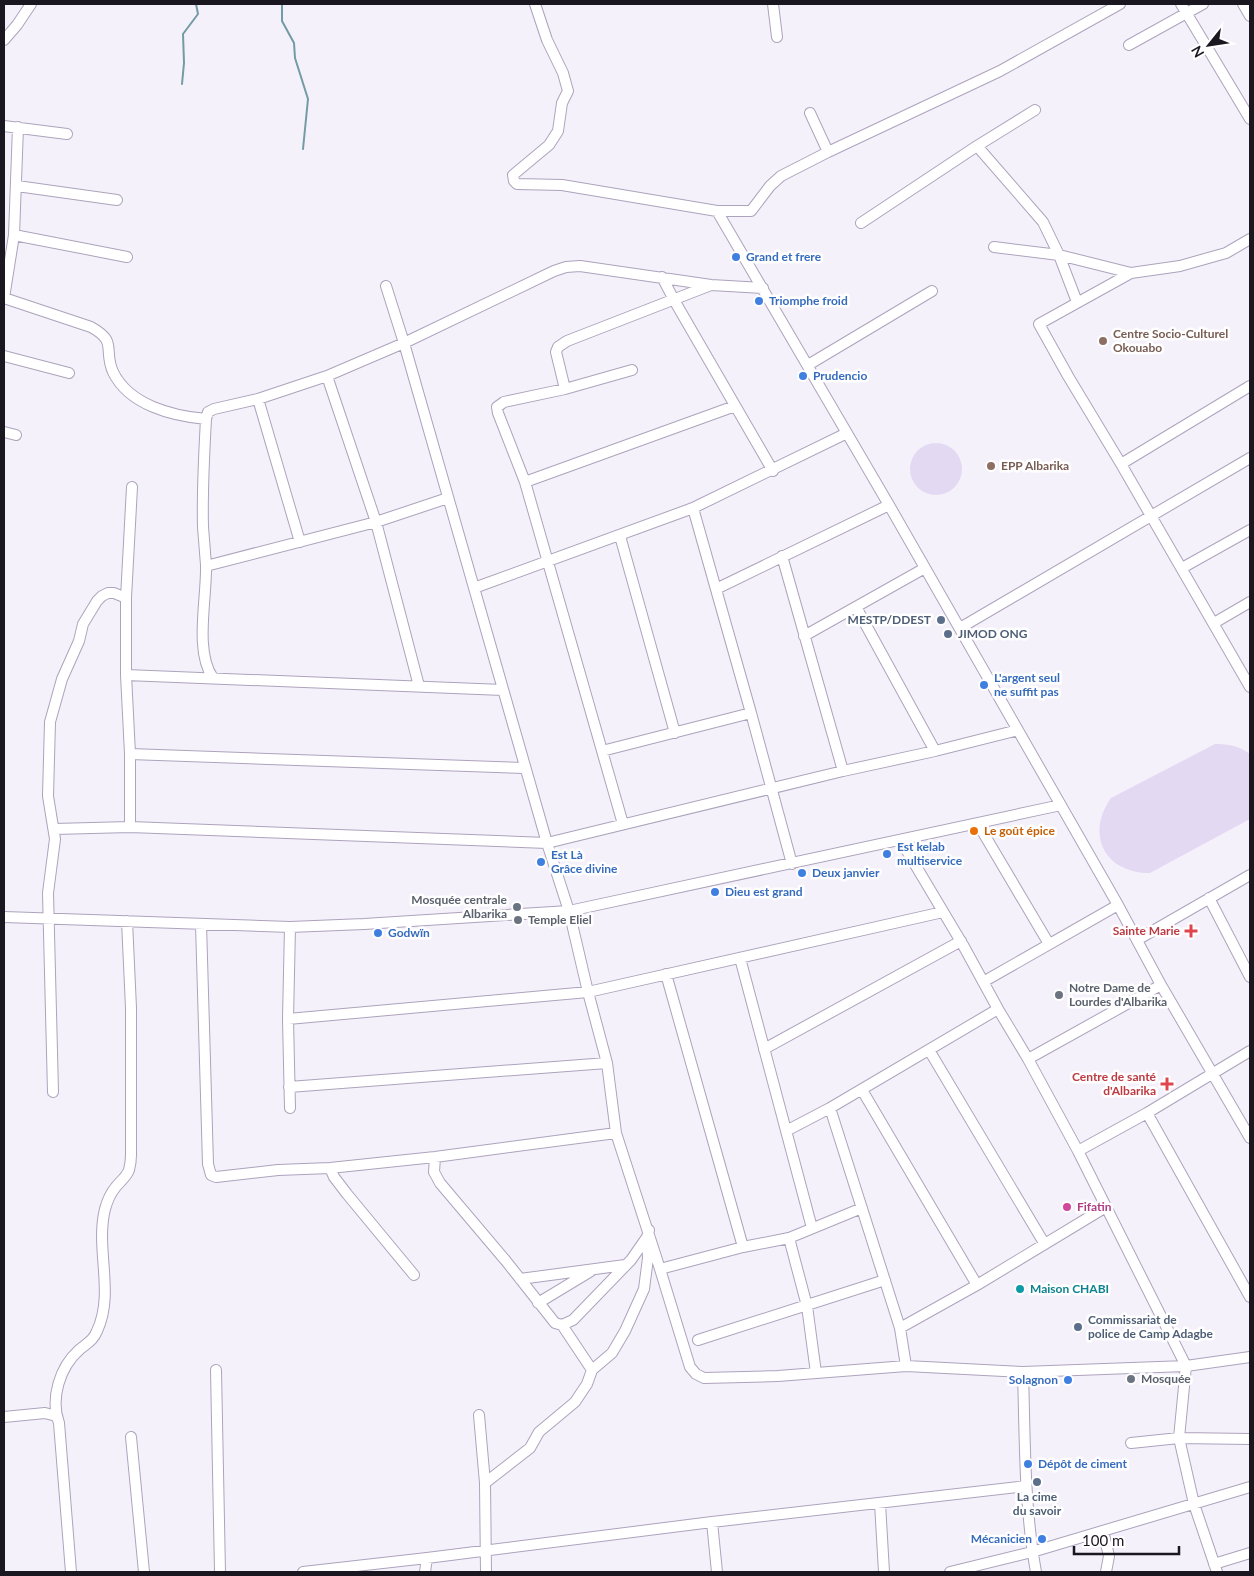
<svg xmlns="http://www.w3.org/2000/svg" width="1254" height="1576" font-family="Lato,sans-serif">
<rect width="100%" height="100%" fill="#f5f1fb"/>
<path fill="#e3d9f2" d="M910 469a26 26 0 1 1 52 0a26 26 0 1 1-52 0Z
M1215,744C1229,744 1239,746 1250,754V819L1150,873C1105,873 1085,835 1111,798Z"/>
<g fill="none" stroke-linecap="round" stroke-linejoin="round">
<path stroke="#739ba4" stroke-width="2" d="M282,4V21L294,43L295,58L308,99L303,149
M182,84L184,63L183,34L198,14L196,4"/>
<defs>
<path id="minor" d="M535,4L547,40L563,73L568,91L562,103L558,131L549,145L513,175L514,181L517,184L562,185L717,211H751L770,186L781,176L828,152L1000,71L1120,4
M773,4L777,37
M1181,4L1250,119
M1243,4L1250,16
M4,40L17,25L31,4
M1129,45L1203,4
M810,113L828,152
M4,126L67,134
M977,146L1043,222L1059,255L1077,302
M17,186L117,200
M717,211L889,505L1118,905L1161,985L1250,1138
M861,223L977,146L1035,110
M14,235L127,257
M994,247L1059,255L1131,273L1180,266L1226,253L1250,239
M1131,273L1039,324L1068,376L1121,464L1250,687
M662,277L674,300L773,471
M386,286L404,343L547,843L569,911L588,992L607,1063L616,1133L660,1269L743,1247L789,1238L862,1208
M4,298L91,327C118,342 103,349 113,372C129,405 172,416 206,419
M4,298L14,235L18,127
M4,356L69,373
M808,365L932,291
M327,376L376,522L419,686
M565,389L556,352L558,347L567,341L711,285
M258,399L300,542
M4,432L16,435
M1121,464L1250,386
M525,482L735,406
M620,536L675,733
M782,556L843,771
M206,566L376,522L448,498
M1182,568L1250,530
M474,588L693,508L847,433
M716,589L889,505
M856,607L935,751
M1214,623L1250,602
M960,628L1250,458
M804,636L925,568
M126,675L503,690
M213,678C194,651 207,598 206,565C205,552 204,540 203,527C202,491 204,455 206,419L208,412L214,409L258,399L327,376L404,343L554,271L566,267L580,266L711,285L763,288
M751,713L792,864
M602,751L751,713L693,508
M130,754L525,768
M623,824L525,482L498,413L497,407L504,402L565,389L632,370
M978,824L1049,944
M130,827V754L126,675V598L132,487
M54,829L130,827L547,843L843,771L935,751L1018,730
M901,841L963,945L998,1009L1028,1059L1078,1151L1186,1366L1179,1438L1194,1504L1217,1572
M1209,898L1250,977
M4,917L290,927L364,924L569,911L1061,805
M201,924L208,1164L211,1175L216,1177L278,1170L330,1168L435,1157L616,1133
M290,927L288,1019L290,1108
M1137,940L1250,875
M740,958L812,1228
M666,974L743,1247
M983,982L1118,905
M288,1019L588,992L943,912
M764,1049L961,941
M929,1050L1044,1243
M1028,1059L1161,985
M289,1087L607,1063
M862,1090L977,1285
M53,1092L48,893L55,839L48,796L50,722L62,679L79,641L83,624L97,601L102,596L108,593H114L126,598
M830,1108L900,1328L977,1285L1106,1207
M1147,1113L1250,1297
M786,1131L830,1108L998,1009
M1078,1151L1147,1113L1250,1051
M435,1157L434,1172L440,1183L506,1261L555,1323L562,1325L573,1320L631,1260L647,1237L649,1230
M330,1168L334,1177L347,1194L414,1275
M789,1238L807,1306L816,1373
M660,1269L690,1367L696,1374L704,1378L778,1376L906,1366
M520,1279L625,1265
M538,1303L591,1271
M562,1325L592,1370
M900,1328L906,1366L1023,1372
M698,1340L885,1280
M216,1370L220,1572
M479,1415L485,1483L486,1572
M4,1417L45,1413L56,1416
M131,1437L144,1572
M1131,1443L1179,1438L1250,1439
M485,1483L530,1448L539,1432L575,1402L587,1384L592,1370L612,1353L625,1331L644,1289L648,1258L647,1237
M880,1503L884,1572
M712,1522L717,1572
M1103,1531L1109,1556L1106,1572
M1214,1564L1250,1553
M71,1572L59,1423C50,1398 60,1367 79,1350C87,1343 93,1341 97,1331C115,1293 95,1249 105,1209C107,1202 110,1194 115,1188C119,1182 126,1178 129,1170C130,1166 131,1160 131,1155V1008L127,921
M303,1572L427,1558L712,1522L1026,1486
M425,1572L427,1558
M950,1572L1032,1552L1250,1487
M1036,1572C1024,1506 1025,1438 1023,1372L1186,1366L1250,1357"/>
</defs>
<use href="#minor" stroke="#ada3bc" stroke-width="12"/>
<use href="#minor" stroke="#fff" stroke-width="10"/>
</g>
<g fill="#3f7fe0" stroke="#fff" stroke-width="2">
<circle cx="736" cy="257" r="5"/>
<circle cx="759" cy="301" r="5"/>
<circle cx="803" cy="376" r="5"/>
<circle cx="984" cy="685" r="5"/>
<circle cx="887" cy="854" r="5"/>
<circle cx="541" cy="862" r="5"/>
<circle cx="802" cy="873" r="5"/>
<circle cx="715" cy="892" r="5"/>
<circle cx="378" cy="933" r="5"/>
<circle cx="1068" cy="1380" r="5"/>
<circle cx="1028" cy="1464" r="5"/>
<circle cx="1042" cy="1539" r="5"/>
</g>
<g fill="#8d6e63" stroke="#fff" stroke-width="2">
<circle cx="1103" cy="341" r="5"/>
<circle cx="991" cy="466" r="5"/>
</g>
<g fill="#5c6f8a" stroke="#fff" stroke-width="2">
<circle cx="941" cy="620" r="5"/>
<circle cx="948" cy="634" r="5"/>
<circle cx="1078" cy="1327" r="5"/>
<circle cx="1037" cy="1482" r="5"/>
</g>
<circle fill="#e8710a" stroke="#fff" stroke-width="2" cx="974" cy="831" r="5"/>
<g fill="#6b7280" stroke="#fff" stroke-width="2">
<circle cx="517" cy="907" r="5"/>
<circle cx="518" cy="920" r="5"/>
<circle cx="1059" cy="995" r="5"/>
<circle cx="1131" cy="1379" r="5"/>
</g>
<g fill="#e0444e" stroke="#fff" stroke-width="2">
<path d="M1188.5 923.5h5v5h5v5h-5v5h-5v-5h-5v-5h5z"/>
<path d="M1164.5 1076.5h5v5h5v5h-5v5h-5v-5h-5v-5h5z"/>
</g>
<circle fill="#d1479c" stroke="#fff" stroke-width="2" cx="1067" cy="1207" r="5"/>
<circle fill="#0f9aa8" stroke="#fff" stroke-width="2" cx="1020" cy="1289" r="5"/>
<g text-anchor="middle" stroke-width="5" stroke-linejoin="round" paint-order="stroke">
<g font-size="12" font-weight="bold" fill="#366cbe" stroke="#fff" text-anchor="start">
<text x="746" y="261">Grand et frere</text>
<text x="769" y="305">Triomphe froid</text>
<text x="813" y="380">Prudencio</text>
<text x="994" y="682">L'argent seul<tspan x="994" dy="14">ne suffit pas</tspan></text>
<text x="897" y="851">Est kelab<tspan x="897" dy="14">multiservice</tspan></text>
<text x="551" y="859">Est Là<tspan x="551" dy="14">Grâce divine</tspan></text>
<text x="812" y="877">Deux janvier</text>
<text x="725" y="896">Dieu est grand</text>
<text x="388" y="937">Godwïn</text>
<text x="1058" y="1384" text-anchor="end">Solagnon</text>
<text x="1038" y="1468">Dépôt de ciment</text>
<text x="1032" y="1543" text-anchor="end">Mécanicien</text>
</g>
<g font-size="12" font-weight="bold" fill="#785e54" stroke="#fff" text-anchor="start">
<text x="1113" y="338">Centre Socio-Culturel<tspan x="1113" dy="14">Okouabo</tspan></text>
<text x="1001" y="470">EPP Albarika</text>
</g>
<g font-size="12" font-weight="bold" fill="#4e5e75" stroke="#fff" text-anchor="start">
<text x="931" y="624" text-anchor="end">MESTP/DDEST</text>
<text x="958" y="638">JIMOD ONG</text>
<text x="1088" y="1324">Commissariat de<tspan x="1088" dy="14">police de Camp Adagbe</tspan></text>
<text x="1037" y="1501" text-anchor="middle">La cime<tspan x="1037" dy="14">du savoir</tspan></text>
</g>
<g font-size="12" font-weight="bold" fill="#c56008" stroke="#fff" text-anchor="start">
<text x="984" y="835">Le goût épice</text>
</g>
<g font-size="12" font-weight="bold" fill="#5b616d" stroke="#fff" text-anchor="start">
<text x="507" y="904" text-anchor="end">Mosquée centrale<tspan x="507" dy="14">Albarika</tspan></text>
<text x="528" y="924">Temple Eliel</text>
<text x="1069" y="992">Notre Dame de<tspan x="1069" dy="14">Lourdes d'Albarika</tspan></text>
<text x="1141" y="1383">Mosquée</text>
</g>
<g font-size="12" font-weight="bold" fill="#be3a42" stroke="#fff" text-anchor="end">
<text x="1180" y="935">Sainte Marie</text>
<text x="1156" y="1081">Centre de santé<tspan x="1156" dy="14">d'Albarika</tspan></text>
</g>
<g font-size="12" font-weight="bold" fill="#b23c85" stroke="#fff" text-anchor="start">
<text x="1077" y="1211">Fifatin</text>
</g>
<g font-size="12" font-weight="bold" fill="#0d838f" stroke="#fff" text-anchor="start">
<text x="1030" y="1293">Maison CHABI</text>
</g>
</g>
<rect width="1254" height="1576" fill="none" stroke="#1b1720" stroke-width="10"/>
<g transform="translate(1209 45) rotate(240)" stroke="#ffffff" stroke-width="4" paint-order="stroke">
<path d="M0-4L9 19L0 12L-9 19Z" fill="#1b1720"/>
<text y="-8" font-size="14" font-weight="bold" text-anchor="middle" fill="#1b1720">N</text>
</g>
<path d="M1074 1546v8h105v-8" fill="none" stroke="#1b1720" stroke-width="2.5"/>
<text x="1082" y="1546" font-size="15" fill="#1b1720" stroke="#ffffff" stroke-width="4" paint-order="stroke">100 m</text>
</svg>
